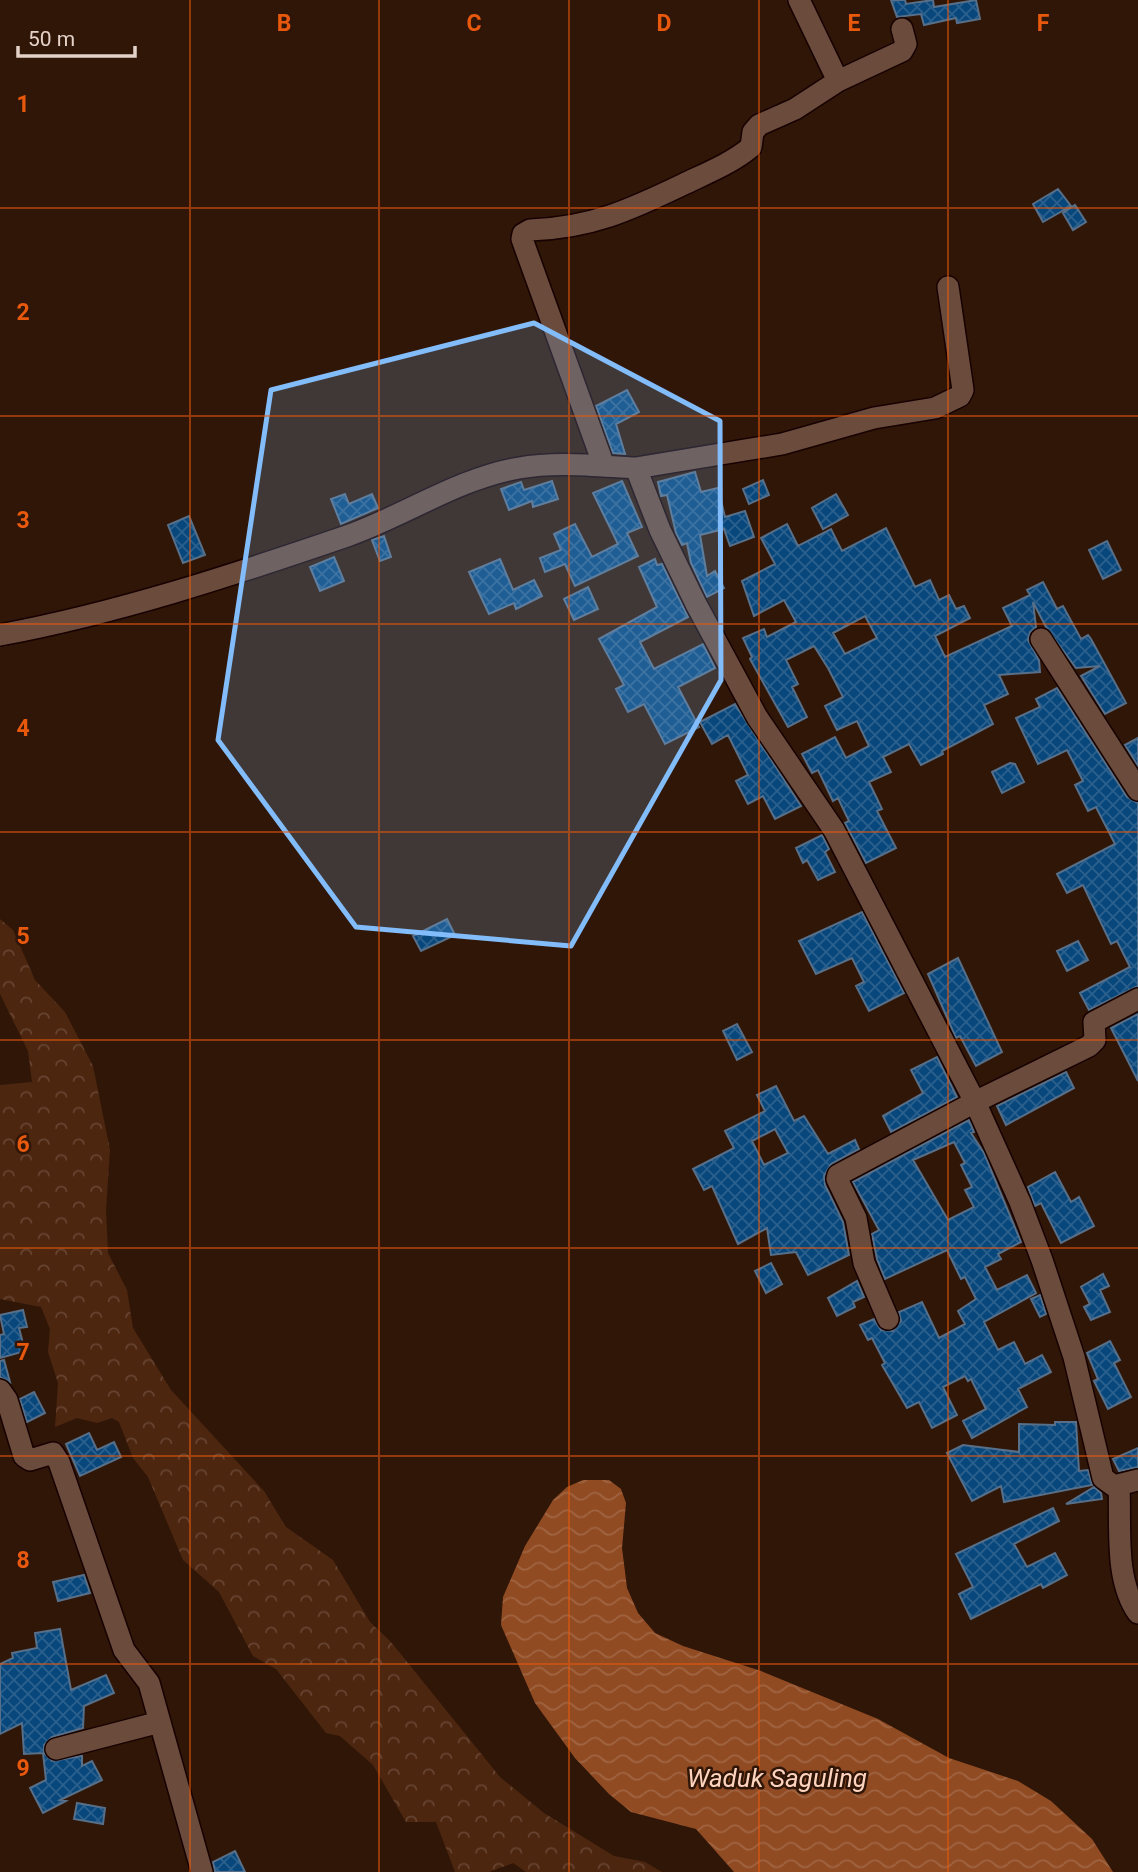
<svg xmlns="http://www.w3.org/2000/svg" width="1138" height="1872" font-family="Roboto,sans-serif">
<defs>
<pattern id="forest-crowns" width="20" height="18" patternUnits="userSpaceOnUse" patternTransform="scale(1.75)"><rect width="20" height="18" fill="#4d2610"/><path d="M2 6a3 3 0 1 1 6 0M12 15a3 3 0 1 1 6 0" fill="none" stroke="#664431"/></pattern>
<pattern id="water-waves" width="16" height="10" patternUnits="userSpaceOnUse" patternTransform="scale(1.75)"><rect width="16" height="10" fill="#914b23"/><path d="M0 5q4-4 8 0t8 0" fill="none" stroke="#a06441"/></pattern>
<pattern id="building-cross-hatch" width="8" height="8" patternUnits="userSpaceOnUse" patternTransform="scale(1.75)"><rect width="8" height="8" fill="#07477c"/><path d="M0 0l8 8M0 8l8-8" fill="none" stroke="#2b608d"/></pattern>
</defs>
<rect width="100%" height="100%" fill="#301607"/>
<path fill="url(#forest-crowns)" d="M0,919L13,930L35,980L65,1012L93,1066L110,1150L106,1210L108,1253L127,1290L133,1328L171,1390L264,1491L286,1527L333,1560L370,1622L391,1642L500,1777L544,1813L614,1856L645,1862L662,1872H526L513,1863L489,1872H455L436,1822H406L373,1765L340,1736L326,1733L276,1669L253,1656L219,1592L183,1560L148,1477L133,1458L119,1422L112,1418L97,1423L77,1418L55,1427L58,1383L48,1352L50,1329L41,1307L0,1299V1085L32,1082L28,1051L0,994Z"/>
<path fill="url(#water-waves)" d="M583,1480H609L621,1489L626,1503L622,1548L627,1588L638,1613L655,1633L683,1646L761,1671L878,1719L949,1758L1018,1781L1051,1801L1092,1839L1113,1872H734L696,1829L631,1812L609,1794L575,1758L535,1703L501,1625L503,1597L525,1546L553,1500L567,1487Z"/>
<path fill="url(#building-cross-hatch)" stroke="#576f88" stroke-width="2" fill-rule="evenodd" d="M891,0H905L906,4L933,0L934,7L976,0L980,19L957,23L956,18L924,25L921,14L897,17Z
M1058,189L1071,206L1043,222L1033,204Z
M1075,205L1086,222L1073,230L1063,213Z
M627,390L639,412L616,424L625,454L613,453L596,406Z
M695,472L701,492L718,488L725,517L745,511L754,537L730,546L724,529L700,535L707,576L715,571L724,588L707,597L691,563L687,543L682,545L676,533L667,495L661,496L658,482Z
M763,480L769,495L749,504L743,489Z
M552,481L558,499L533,507L532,501L509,510L501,489L521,482L524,490Z
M622,481L642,527L627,533L638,556L575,586L565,564L545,572L540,558L561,550L554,534L575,524L592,557L618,544L593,493Z
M345,494L349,504L372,494L378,508L341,524L331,499Z
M836,494L848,515L823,529L812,508Z
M189,516L205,555L183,563L168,525Z
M787,524L798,546L831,529L842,551L886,528L915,587L930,580L939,600L949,595L956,609L964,606L970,618L935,636L945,657L1012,626L1003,608L1030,595L1027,590L1043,582L1057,609L1063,606L1081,639L1088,635L1091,639L1126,703L1105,714L1081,676L1100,666L1076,668L1046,627L1033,602L1036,627L1030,632L1028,640L1039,660L1040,672L999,675L1008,694L984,705L993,724L942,751L943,754L921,765L909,744L883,757L891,772L869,782L882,809L877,811L896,848L866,863L845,823L849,821L838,798L833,801L818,770L812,773L802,754L835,737L846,758L869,746L857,721L837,730L825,706L843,697L828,668L814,646L786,660L798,684L792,687L807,717L788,727L750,659L752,657L743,638L764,629L767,637L796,622L784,600L754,616L742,581L775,564L761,538ZM865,616L877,638L845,654L833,633Z
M384,536L391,557L380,561L372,540Z
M1107,541L1121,570L1103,579L1089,550Z
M334,557L344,581L320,591L310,567Z
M500,559L513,590L534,580L542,596L516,609L514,603L489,614L469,572Z
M655,559L657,565L662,564L688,617L640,642L654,669L703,644L715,668L678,687L699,727L665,744L644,704L628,712L616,689L624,685L599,639L657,607L639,567Z
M588,587L598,609L574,620L564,599Z
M1057,688L1127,797L1138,803V986L1089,1010L1080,993L1130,967L1117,941L1111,944L1083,885L1067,893L1057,874L1115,844L1096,807L1088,811L1075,785L1083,781L1067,750L1038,764L1016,718L1040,707L1036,699Z
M735,704L801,806L775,819L763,796L748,804L736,781L748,775L728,735L712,744L700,722Z
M1138,738V766L1125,745Z
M1010,763L1015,764L1024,782L1002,793L992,772Z
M822,835L829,849L825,852L835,872L818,880L807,860L803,863L796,848Z
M862,912L904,993L869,1011L856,986L864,982L852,958L816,974L799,941Z
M447,919L455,935L421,951L413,936Z
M1078,941L1088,960L1067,971L1057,951Z
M958,958L1002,1052L976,1066L960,1036L956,1038L928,974Z
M1138,1014V1081L1111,1028Z
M737,1024L752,1052L737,1060L723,1031Z
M937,1057L957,1097L891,1132L883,1116L923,1093L911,1070Z
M1066,1072L1074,1088L1006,1125L997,1106Z
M776,1086L794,1121L804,1116L828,1154L855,1140L859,1149L831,1164L824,1176L825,1185L843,1222L849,1255L808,1275L796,1252L771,1255L767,1228L738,1244L712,1186L704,1190L693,1169L734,1148L725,1131L765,1111L757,1095ZM775,1129L788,1153L764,1165L752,1141Z
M969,1120L974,1132L971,1133L984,1153L1021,1242L998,1254L1001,1259L985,1267L997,1290L1027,1275L1036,1293L984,1322L998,1350L1014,1342L1025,1364L1042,1355L1051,1372L1018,1389L1027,1407L972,1438L963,1421L986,1409L971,1379L968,1381L965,1376L943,1387L957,1415L932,1428L919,1402L907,1408L882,1365L885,1363L872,1338L868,1340L860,1325L874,1319L881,1330L893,1331L901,1321L899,1312L922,1302L939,1338L965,1324L958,1311L976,1299L965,1277L961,1279L947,1250L885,1279L877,1259L872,1234L879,1230L853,1182ZM954,1142L965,1163L961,1165L972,1187L965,1190L974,1207L948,1220L913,1160Z
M1055,1172L1071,1202L1079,1197L1094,1226L1061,1243L1041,1203L1035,1206L1028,1187Z
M771,1263L782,1284L766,1293L755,1271Z
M1103,1274L1109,1286L1100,1290L1110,1312L1091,1320L1084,1307L1090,1304L1081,1287Z
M857,1281L864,1297L853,1302L855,1307L837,1316L828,1298Z
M1040,1295L1046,1314L1040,1317L1031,1299Z
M23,1310L27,1327L19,1328L25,1351L0,1358V1335L4,1334L0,1315Z
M1110,1341L1120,1360L1114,1363L1131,1397L1108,1409L1094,1381L1098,1379L1087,1353Z
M4,1360L10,1382L0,1377V1361Z
M34,1392L45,1413L27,1422L20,1399Z
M1055,1422H1076L1079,1471L1088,1470L1092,1485L1004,1502L1001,1486L972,1501L947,1453L963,1445L1019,1452V1424L1055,1425Z
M89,1433L97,1450L114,1442L121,1457L80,1476L66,1444Z
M1138,1448V1467L1119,1471L1113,1459Z
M1094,1487L1101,1493L1102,1499L1066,1504Z
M1053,1508L1059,1521L1014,1544L1027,1567L1055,1553L1067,1575L1043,1588L1041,1584L971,1619L959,1594L973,1587L956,1554Z
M84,1575L90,1593L58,1601L53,1582Z
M60,1629L71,1690L106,1675L114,1693L84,1706L83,1728L52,1737L44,1745V1753L52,1761L82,1756V1766L92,1761L102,1780L60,1800L66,1801L43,1813L30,1788L46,1780L43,1753L24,1754L22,1723L0,1734V1664L13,1658L12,1653L37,1648L35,1633Z
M77,1803L105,1808L103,1824L74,1819Z
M235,1851L245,1872H215L213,1862Z"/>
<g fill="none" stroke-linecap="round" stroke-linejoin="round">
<defs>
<path id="minor" d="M799,0L838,81
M604,466L522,239L523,234L530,230C591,228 630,210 684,184C707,173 732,163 751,147L753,132L759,125L795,109L838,81L902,51L906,44L902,29
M636,468L782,444L874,418L935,408L960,396L963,390L948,287
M0,635C118,613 233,575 347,536C404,516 459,478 519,468C557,461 598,466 636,468L660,530L696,604L757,717L834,830L975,1102L1020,1202L1042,1260L1074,1357L1103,1478L1114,1486L1138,1480
M1041,639L1138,790
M888,1319L864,1263L856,1218L837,1179L838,1175L975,1102L1089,1046L1095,1040L1094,1022L1138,999
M0,1390L7,1400L24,1456L30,1460L53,1453L59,1462L124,1650L149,1683L202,1872
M1119,1486C1121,1526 1114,1579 1138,1613
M56,1749L160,1722"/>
</defs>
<use href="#minor" stroke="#170200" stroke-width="24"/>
<use href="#minor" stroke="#6b4c3c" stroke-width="21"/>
</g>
<path fill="#82bcfa" fill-opacity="0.2" stroke="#82bcfa" stroke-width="5" stroke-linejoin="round" d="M534,323L720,421L721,680L571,946L356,927L218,740L271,390Z"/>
<path fill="none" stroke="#e8590c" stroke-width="2" stroke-opacity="0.55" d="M190,0V1872M379,0V1872M569,0V1872M759,0V1872M948,0V1872M0,208H1138M0,416H1138M0,624H1138M0,832H1138M0,1040H1138M0,1248H1138M0,1456H1138M0,1664H1138"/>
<g text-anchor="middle" stroke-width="5" stroke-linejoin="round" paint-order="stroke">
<g font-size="26" font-style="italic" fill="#ffd4bf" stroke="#301607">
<text x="777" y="1787">Waduk Saguling</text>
</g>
</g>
<g font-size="23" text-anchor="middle" font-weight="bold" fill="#e8590c" stroke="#301607" stroke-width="5" stroke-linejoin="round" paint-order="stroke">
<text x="284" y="31">B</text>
<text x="474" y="31">C</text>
<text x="664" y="31">D</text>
<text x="854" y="31">E</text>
<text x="1043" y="31">F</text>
<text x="23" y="112">1</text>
<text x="23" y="320">2</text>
<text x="23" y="528">3</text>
<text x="23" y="736">4</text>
<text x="23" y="944">5</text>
<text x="23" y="1152">6</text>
<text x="23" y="1360">7</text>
<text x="23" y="1568">8</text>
<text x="23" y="1776">9</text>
</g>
<path d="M18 46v10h117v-10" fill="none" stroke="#e4d1c8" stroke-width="3.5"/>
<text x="28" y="46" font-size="21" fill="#e4d1c8" stroke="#301607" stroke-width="5" paint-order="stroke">50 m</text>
</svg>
